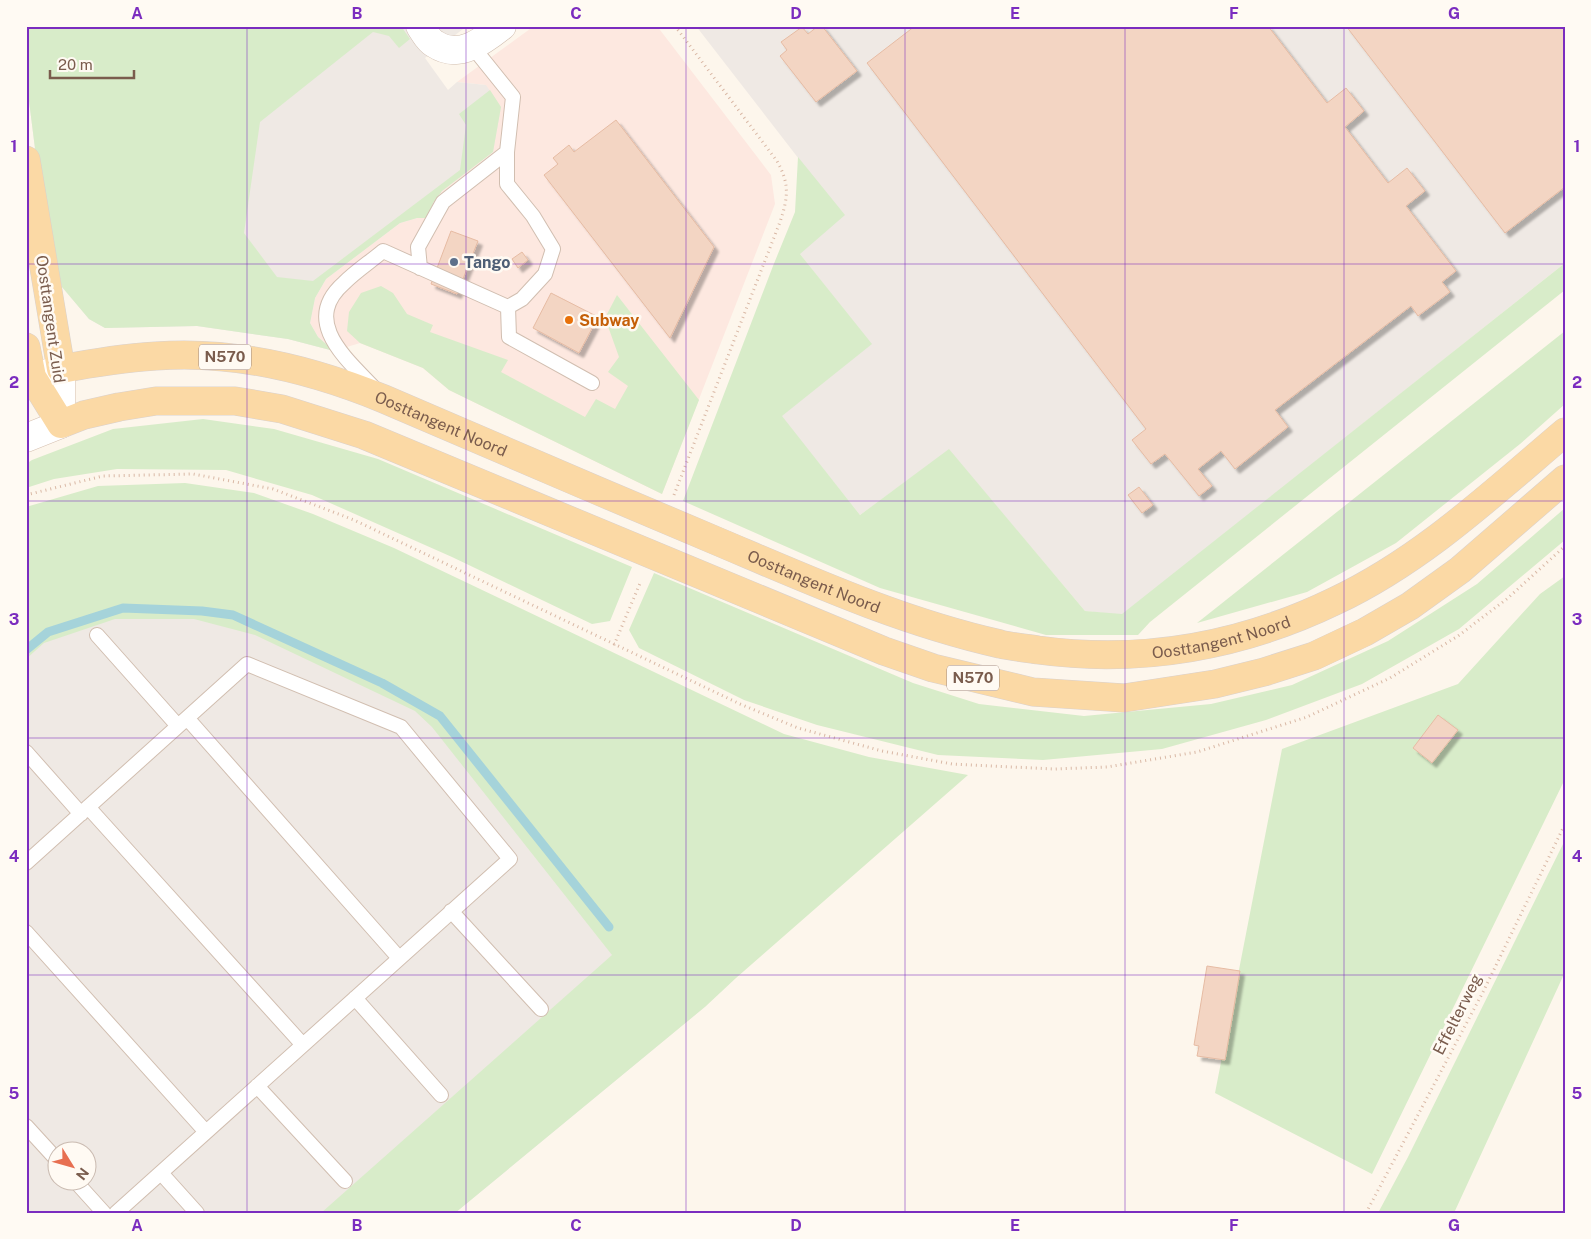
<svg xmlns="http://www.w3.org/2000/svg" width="1591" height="1239" font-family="'Public Sans',sans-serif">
<defs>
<filter id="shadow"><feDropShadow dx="4.5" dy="4.5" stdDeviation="1" flood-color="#0004"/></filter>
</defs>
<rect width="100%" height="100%" fill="#fdf6ec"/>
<path fill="#fde8e0" d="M534,26H657L771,175L775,204L662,494L449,390L423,368L360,343L334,351L318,337L310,323L315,298L326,279L400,223L417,218H430L433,203L442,191L493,152L486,85L457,82Z"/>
<path fill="#efe9e4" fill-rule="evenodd" d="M26,26H467L425,58L448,90L457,82L486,85L501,107L493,152L442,191L433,203L430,218H417L400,223L326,279L315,298L310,323L318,337L334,351L288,339L197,326L105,328L89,319L62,287L43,212L26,77Z
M696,26H1565V263L1122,615L1085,611L949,450L860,515L781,416L871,344L800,254L809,172Z
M229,606L457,708L706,1006L455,1213H26V642L48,625ZM58,1152H88V1182H58Z"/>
<path fill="#d8ecc9" d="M26,26H401L410,39L399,48L389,36L373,32L260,122L244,233L277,277L313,281L460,170L466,125L459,114L490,90L501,107L493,152L442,191L433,203L430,218H417L400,223L326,279L315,298L310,323L318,337L334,351L288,339L197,326L105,328L89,319L62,287L43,212L26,77Z
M798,157L845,215L800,254L872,344L782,416L860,515L949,449L1085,611L1122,614L1565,263V290L1150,622L1138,635H1046L880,588L683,501L773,266L795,212Z
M381,286L393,293L407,314L433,325L430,332L508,360L501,372L585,417L596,399L615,409L628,386L608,372L619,357L605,318L617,295L699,400L662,494L449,390L423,368L360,343L347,331L349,312L361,293Z
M1565,331V404L1520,444L1396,543L1307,592L1197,623Z
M203,419L274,429L378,459L632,567L610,621L592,624L452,557L312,495L226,470L117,469L54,479L26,488V464L32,460L113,429Z
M185,483L254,493L313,514L394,548L784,734L869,757L968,775L736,978L706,1006L455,1213H321L612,955L432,727L415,711L255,635L194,619H115L44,643L26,659V507L98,486Z
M1565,508V540L1459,629L1362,684L1266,720L1162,749L1043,760L938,755L817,725L744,700L639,648L629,630L654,573L913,683L979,704L1084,716L1211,704L1292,685L1388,641L1477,584Z
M1565,576V779L1372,1174L1215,1093L1282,749L1458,684L1540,594Z
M1565,840V972L1454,1213H1378L1408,1157Z"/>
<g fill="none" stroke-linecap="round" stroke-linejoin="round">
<path stroke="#a5d3da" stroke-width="9" d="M26,650L48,632L123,608L202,611L233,615L382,683L440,716L609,927"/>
</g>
<path fill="#f3d5c3" stroke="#e6bba3" filter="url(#shadow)" d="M818,26H822L857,71L816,102L780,56L787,50L781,42L802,27L808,34Z
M915,26H1268L1327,103L1346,88L1364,111L1345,127L1388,183L1407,168L1425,191L1406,206L1456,271L1442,282L1450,292L1418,316L1411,306L1275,410L1288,427L1235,469L1221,451L1198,469L1212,486L1199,496L1165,454L1151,464L1132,440L1146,429L867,63Z
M1346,26H1565V187L1505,233Z
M616,120L714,247L670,338L544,175L558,164L553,158L569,145L574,152Z
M451,231L478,241L457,294L431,284Z
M522,252L528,260L518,268L512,259Z
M551,293L598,317L579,353L533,328Z
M1139,487L1153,505L1142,513L1128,495Z
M1438,715L1458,730L1432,763L1413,748Z
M1207,966L1240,971L1225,1060L1197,1056L1199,1046L1194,1045Z"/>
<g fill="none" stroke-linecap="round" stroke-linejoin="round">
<defs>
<path id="service" d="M420,268L418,247L443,202L507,152
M508,307L509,337L592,383
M375,389C348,360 300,322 344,283C356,271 370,262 383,251L508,307L522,299L545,274L553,249L533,216L507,184V152L513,97L472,46
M97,635L178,726
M187,718L399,958
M26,752L81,814
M88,807L303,1045
M26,863L247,664L401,727L510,859L116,1213
M451,911L541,1009
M26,932L206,1132
M355,998L441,1095
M257,1086L345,1181
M26,1126L58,1161
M161,1173L197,1213
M76,1182L104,1213"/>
<path id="minor" d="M420,26C424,32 429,41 435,44C459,60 483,41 502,26"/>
<path id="secondary" d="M26,438L61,424V369L38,376"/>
<g id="primary">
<path id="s1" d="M26,160L61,369C92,363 124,358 156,356C234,350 313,370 384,399C496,447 607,495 719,542C811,581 902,622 1000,644C1012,647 1026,648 1038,650C1141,664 1242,646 1335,601C1422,560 1493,493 1565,432"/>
<path d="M26,347L32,377L61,424L84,415L119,407L156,401H235L282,409L364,435L884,651L933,668L1033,692L1124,698L1215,684L1264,672L1314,656L1365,632L1410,606L1460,570L1565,479"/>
</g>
</defs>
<use href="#service" stroke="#d1beb0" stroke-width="16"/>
<use href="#minor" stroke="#d1beb0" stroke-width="29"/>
<use href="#secondary" stroke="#d6c0b0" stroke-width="29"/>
<use href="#primary" stroke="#dad1cd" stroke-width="29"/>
<path stroke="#d9b8a5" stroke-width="3" stroke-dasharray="1 4" stroke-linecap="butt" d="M26,495L103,476L193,474L273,489L354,520L740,704L798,728L882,751L952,764L1054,769L1107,767L1197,752L1307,717L1390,678L1458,636L1508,598L1565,546
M674,495L780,222C788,198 790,184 777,161L675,26
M614,645L641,581
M1366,1213L1483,992L1565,824"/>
<use href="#service" stroke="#fff" stroke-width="14"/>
<use href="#minor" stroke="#fff" stroke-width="28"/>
<use href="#secondary" stroke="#fff" stroke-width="28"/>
<use href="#primary" stroke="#fbd9a5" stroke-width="28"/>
</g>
<path fill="none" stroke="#7b2cbf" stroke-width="1" stroke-opacity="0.55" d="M247,26V1213M466,26V1213M686,26V1213M905,26V1213M1125,26V1213M1344,26V1213M26,264H1565M26,501H1565M26,738H1565M26,975H1565"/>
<circle fill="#5c6f8a" stroke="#fffaf3" stroke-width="2" cx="454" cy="262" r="5"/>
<circle fill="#e8710a" stroke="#fffaf3" stroke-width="2" cx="569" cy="320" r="5"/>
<g text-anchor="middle" stroke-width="5" stroke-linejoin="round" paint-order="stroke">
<g fill="#fffaf3" stroke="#a28b7f" stroke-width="1">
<rect x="199" y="344.5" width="52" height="25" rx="4"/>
<rect x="947" y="665.5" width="52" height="25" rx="4"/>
</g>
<g font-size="15" font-weight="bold" fill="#7a5c4d">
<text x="225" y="362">N570</text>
<text x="973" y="683">N570</text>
</g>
<g font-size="16" font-weight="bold" fill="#4e5e75" stroke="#fffaf3" text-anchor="start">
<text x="464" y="268">Tango</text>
</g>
<g font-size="16" fill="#7a5c4d" stroke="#fffaf3">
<text transform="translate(51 319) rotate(82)" y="6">Oosttangent Zuid</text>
<text dy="6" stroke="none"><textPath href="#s1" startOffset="604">Oosttangent Noord</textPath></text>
<text dy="6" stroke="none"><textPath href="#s1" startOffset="1009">Oosttangent Noord</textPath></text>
<text dy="6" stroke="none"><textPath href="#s1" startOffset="1429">Oosttangent Noord</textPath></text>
<text transform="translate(1457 1014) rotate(-63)" y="6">Effelterweg</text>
</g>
<g font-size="16" font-weight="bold" fill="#c56008" stroke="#fffaf3" text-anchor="start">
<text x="579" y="326">Subway</text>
</g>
</g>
<rect width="1591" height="1239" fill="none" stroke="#fffaf3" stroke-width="55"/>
<g transform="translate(72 1166) rotate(127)"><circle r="24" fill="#fffaf3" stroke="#cabbb1"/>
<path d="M0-4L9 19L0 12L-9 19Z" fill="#e76f51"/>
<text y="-8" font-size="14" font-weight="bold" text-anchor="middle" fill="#7a5c4d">N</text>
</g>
<path d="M50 70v8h84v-8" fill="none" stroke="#7a5c4d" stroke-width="2.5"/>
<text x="58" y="70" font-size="15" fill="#7a5c4d" stroke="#fffaf3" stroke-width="4" paint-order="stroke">20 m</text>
<rect x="28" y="28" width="1536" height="1184" fill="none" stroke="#7b2cbf" stroke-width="2"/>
<g font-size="16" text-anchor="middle" font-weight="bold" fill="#7b2cbf">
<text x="137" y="19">A</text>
<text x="357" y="19">B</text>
<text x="576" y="19">C</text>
<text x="796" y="19">D</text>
<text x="1015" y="19">E</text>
<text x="1234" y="19">F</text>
<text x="1454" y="19">G</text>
<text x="14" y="152">1</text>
<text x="1577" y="152">1</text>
<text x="14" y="388">2</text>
<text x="1577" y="388">2</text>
<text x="14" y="625">3</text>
<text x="1577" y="625">3</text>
<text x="14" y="862">4</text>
<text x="1577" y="862">4</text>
<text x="14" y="1099">5</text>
<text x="1577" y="1099">5</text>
<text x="137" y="1231">A</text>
<text x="357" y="1231">B</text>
<text x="576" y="1231">C</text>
<text x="796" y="1231">D</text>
<text x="1015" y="1231">E</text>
<text x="1234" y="1231">F</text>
<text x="1454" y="1231">G</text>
</g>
</svg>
